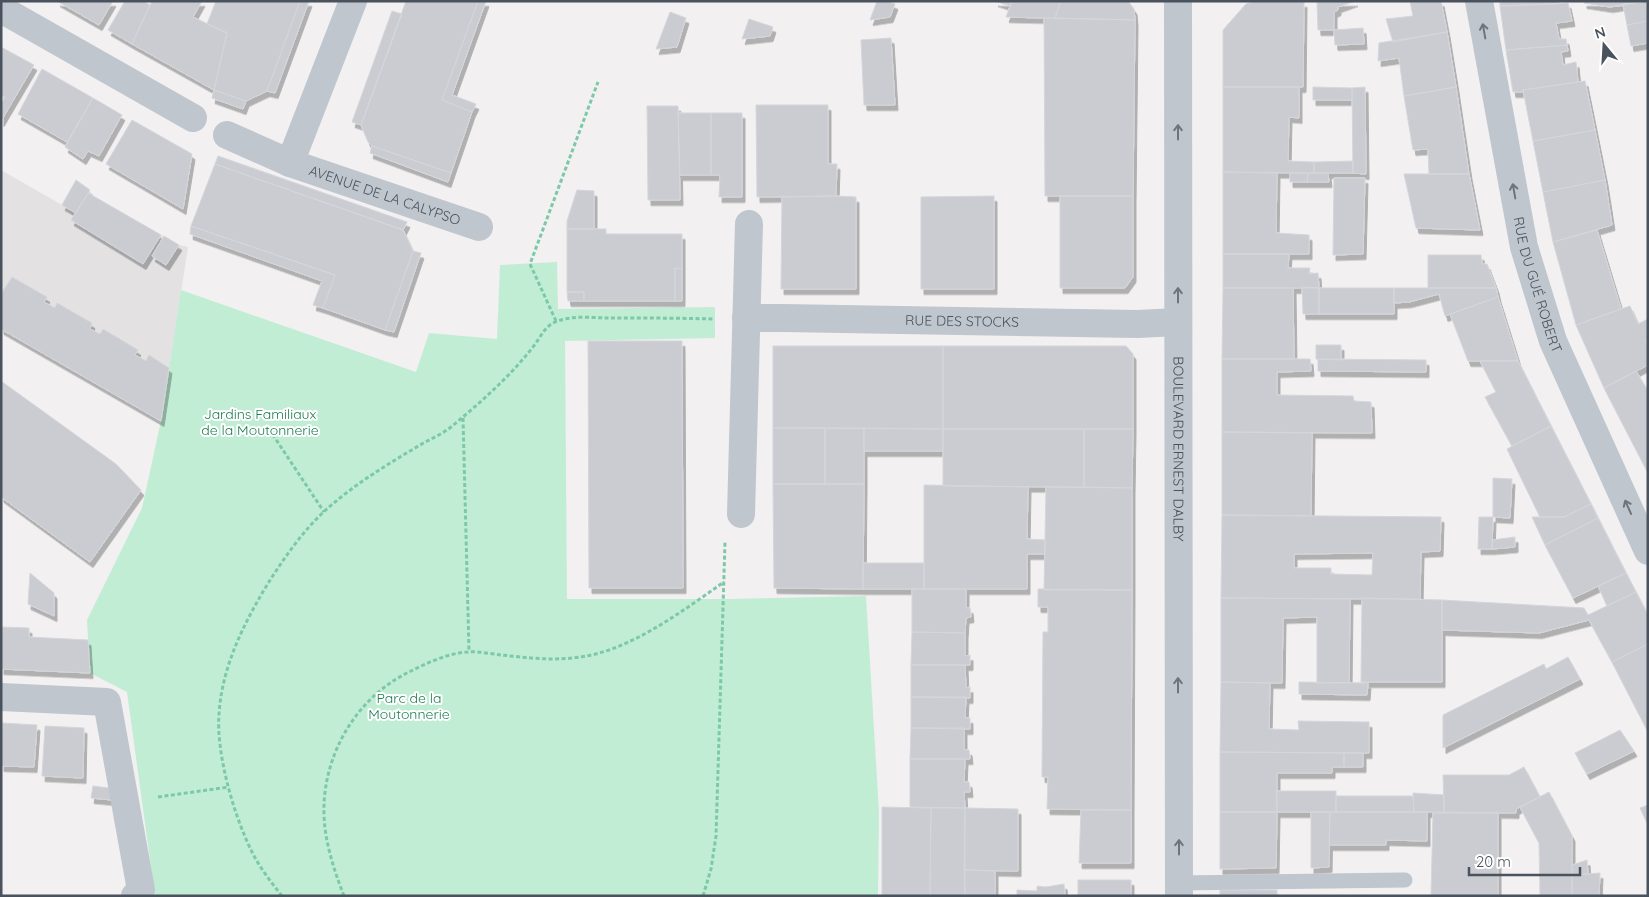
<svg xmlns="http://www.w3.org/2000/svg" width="1649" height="897" font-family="Quicksand,sans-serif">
<defs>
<filter id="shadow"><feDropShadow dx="3" dy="5.5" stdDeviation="0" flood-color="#0004"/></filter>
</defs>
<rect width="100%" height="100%" fill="#f2f0f0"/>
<path fill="#e3e1e2" d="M1,170L76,213L88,193L179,245L188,247L161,421L1,329Z"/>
<path fill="#c2edd5" d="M557,262L558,309L715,307V338L565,341L567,599H729L866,596L879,812L878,896H155L127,692L90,673L87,620L142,508L161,421L181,290L416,372L429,333L497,339L500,265Z"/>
<path fill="#caccd2" stroke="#d4d6db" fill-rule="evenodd" filter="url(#shadow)" d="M57,1H113L99,25Z
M125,1H143L150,5L132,44L108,30Z
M152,1H202L193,17L227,33L214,90L132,44Z
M216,1H300L267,91L246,101L214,90L227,33L207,24Z
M300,1H309L275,93L267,91Z
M406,1H478L442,100L472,112L451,173L372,146L368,142L361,125Z
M478,1H486L452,95L476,104L472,112L442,100Z
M877,1H887L895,4L890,17L870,20Z
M995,1H1012L1010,6Z
M1012,1H1061L1055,18H1044L1006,17Z
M1061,1H1128L1134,9L1135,20L1055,18Z
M1255,1L1304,2L1303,87H1223V30L1246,4Z
M1317,1H1355L1338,7V10L1334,12V30H1318Z
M1410,1H1441L1447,32L1393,42L1386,19L1413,16Z
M1500,1H1559V4L1500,6Z
M1584,1H1642V2L1610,7L1584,3Z
M1648,1V21L1627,25L1623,4Z
M1568,3L1572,21L1556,23L1559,39H1566L1567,45L1506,50L1500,6Z
M392,11L402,14L361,125L352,122Z
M670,12L686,18L677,47L656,49Z
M1044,18L1135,20L1133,196H1045Z
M749,19L773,27L770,36L742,39Z
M1648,21V43L1631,46L1627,25Z
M1363,28L1364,44L1335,45L1334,30Z
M1447,32L1456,87L1404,96L1399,58L1378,61L1379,43Z
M891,38L895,105H864L861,40Z
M1567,45L1568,51L1561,52L1563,65L1576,62L1578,82L1523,90L1524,92H1513L1506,50Z
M1,47L34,65L1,121V104L5,97L1,95Z
M42,69L93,98L67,142L18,114Z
M1585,81L1595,130L1533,141L1523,90Z
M1223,87H1299V118L1289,117L1288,161L1314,162V173L1223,172Z
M1313,87L1352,88V100H1313Z
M1365,87L1366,174L1353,173L1352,88Z
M1456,87L1469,174H1429L1428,149L1413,150L1404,96Z
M214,90L246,101L243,109L212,98Z
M93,98L122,115L99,156L88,151L83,159L65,147Z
M756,105H828V164H837L836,196L757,197Z
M647,106H678L680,200H648Z
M678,113H711V175H680Z
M711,113H742V197H719L720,175H711Z
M132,120L192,154L183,209L106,164Z
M1595,130L1605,180L1543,192L1533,141Z
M372,146L451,173L448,182L370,153Z
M218,156L407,222L403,230L215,164Z
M1353,161V173H1314V162Z
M215,164L403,230L413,251L385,330L323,308L335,275L191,226Z
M1223,172L1277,173L1276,233L1309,235V254H1223Z
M1290,173H1308L1307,182H1290Z
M1308,173H1328L1329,182H1307Z
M1404,174H1469L1480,230L1416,228Z
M1334,178H1365L1363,254L1333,255Z
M76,180L90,190L76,213L62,205Z
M1605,180L1612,225L1553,242L1543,192Z
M577,190L594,191V229H567V221Z
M88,193L161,235L143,264L71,220Z
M836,196L856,197V289H781L782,197Z
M994,196V289H921V197Z
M1060,196H1133V277L1125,288H1060Z
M191,226L335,275L323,308L313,305L322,281L190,234Z
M567,229H606V234H682V269L675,268V301H584V292H567Z
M1597,230L1621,309L1576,325L1553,242Z
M164,236L179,245L166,265L152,256Z
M413,251L421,253L395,329L394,332L385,330Z
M1223,254H1289L1288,268H1310L1309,274L1318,273L1319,288H1223Z
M1428,255H1481L1482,264H1487L1496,288H1428Z
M675,268L682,269V301H675Z
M12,277L47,297L44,302L55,308L57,303L92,323L90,329L100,334L103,329L138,350L135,355L146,361L149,355L169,368L161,421L1,329V294Z
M1302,287L1319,288V314H1303Z
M1223,288H1293L1294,359H1222Z
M1319,288H1394V314H1319Z
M1394,288H1496L1498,297L1445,316L1439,294L1409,302L1394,303Z
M567,292H584V301H568Z
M1498,297L1518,361H1468L1450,314Z
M1630,306L1638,324L1648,319V340H1645L1648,346V365L1604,388L1576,325Z
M588,341H682L683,588H589Z
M1316,345H1341V360L1316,359Z
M773,346H943V429L773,428Z
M943,346H1126L1133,354V429H943Z
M1222,359H1310L1311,371L1277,372V395L1353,396L1354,401L1371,402L1372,433L1222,432Z
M1318,359L1426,360V372L1318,371Z
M1480,361H1518L1551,426L1512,446L1485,397L1496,392Z
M1636,371L1648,391V473L1604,388Z
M1,381L116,464L141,490L90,562L1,497Z
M1551,426L1591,504L1564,517H1540L1507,449Z
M773,428H825V484H773Z
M825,428H864V484H825Z
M864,428L943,429V451H864Z
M943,429H1084V487L943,486Z
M1084,429H1133L1132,488L1084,487Z
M1222,432L1312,433L1311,516L1222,515Z
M1493,478L1512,479L1510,518L1493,517Z
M773,484H864L863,589L774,588Z
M924,485L1028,487L1027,539L1045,540V554H1027V589H924Z
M1046,487L1132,488V590H1044Z
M1591,504L1598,518L1545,545L1532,517H1564Z
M1222,515L1441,517L1440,551L1421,552L1420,599L1221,598ZM1373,553L1372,575L1331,574V568H1294V554Z
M1479,517H1493L1492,549H1478Z
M1598,518L1626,573L1573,598L1545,545Z
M1515,537V547L1492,549V540Z
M863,563H924V589H863Z
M30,573L54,593V616L28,604Z
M1626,573L1636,592L1607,606L1598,586Z
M912,589H966V608H970L971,617L966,618L965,633L912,632Z
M1038,589L1132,590L1131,810L1047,809L1048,777H1042L1043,632H1048V607H1038Z
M1636,592L1648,615V644L1612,662L1589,620L1539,633L1442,630V600L1584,608L1588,615Z
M1221,598L1350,599L1349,683H1317V617L1283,618L1282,683L1221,682Z
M1362,598L1442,600V682H1361Z
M1,627L29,628V637L88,640L90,673L1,669Z
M912,632L965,633V656L970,655V665H911Z
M1648,644V732L1612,662Z
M1568,657L1580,679L1443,748V715L1544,664L1546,669Z
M911,665H965L966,688L970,687V698L911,697Z
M1221,682L1270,683L1269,729L1299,730L1298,721L1369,722V753L1220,752Z
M1299,682L1368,683L1367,695L1299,694Z
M911,697H966L965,718H970V729L911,728Z
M2,723L37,725L34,767L1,766Z
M45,726L84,728L83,778L42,776Z
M911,728H964V750H969L970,759H910Z
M1620,730L1634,751L1587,774L1575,753Z
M1220,752L1344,753V767H1332V773H1277V812H1220Z
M1344,753H1363V767H1344Z
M910,759H965L964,782H969L970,792H964L965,808L910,807Z
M1524,767L1540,797L1516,809V813L1444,812L1443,775H1509Z
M93,786L109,788L112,800L91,798Z
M1276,791H1336V812H1277Z
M1549,792L1572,836V896H1540L1539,843L1520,807Z
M1413,793L1444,795V812H1414Z
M1336,796H1413L1414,812H1336Z
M1648,805V820L1646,821L1640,808Z
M882,807L931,808L930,896H882Z
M931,808H965V896H930Z
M965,808L1018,809V871L964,870Z
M1081,810H1131V863H1079Z
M1220,812H1277L1276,868L1220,869Z
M1311,812H1330L1329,867L1311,868Z
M1330,812H1427V841L1386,840V845H1329Z
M1433,813H1498V896H1431Z
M1587,860L1588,874L1572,875V865Z
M964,870L995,871V896H965Z
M1600,873L1599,896H1572V875Z
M1078,880H1131V896H1078Z
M1064,884L1065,896H1047L1046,894L1040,896H1017V890L1037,891V886L1046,887Z
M1220,890H1277V896H1220Z"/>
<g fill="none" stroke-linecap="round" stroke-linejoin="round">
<path stroke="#7bc9a8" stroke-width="3" stroke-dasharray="4 2.5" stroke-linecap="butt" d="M556,321L530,264L598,82
M463,418L469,651
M269,429L324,512
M158,797L229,787
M282,896C271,882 260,868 252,852C234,816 216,754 219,714C222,667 243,625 267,585C284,558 304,529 328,508C355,484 388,464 420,445C430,439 441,435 451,427C481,402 512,375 536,343C542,334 547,324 558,321C574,315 594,318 611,318C645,318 680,318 714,319
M344,896C334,870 325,843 324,815C322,757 355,699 407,673C425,664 447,653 468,652C478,651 491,654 502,655C527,658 555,661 581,657C633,649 682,611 724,582
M703,896L711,869L716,836L725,542"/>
<path stroke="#bfc6ce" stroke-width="15" d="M1179,883L1405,880"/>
<g stroke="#bfc6ce" stroke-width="28">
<path id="s1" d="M353,1L290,163L479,227"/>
<path id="s2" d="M1479,1L1524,247L1553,341L1648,551"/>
<path d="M1,9L193,118"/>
<path d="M227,135L290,163"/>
<path id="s3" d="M746,318H783L1137,324L1178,322"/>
<path d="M741,514L749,224"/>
<path d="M1,697L107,702L141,890L135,896"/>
</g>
<path stroke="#bfc6ce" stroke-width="28" id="s4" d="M1178,1L1179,896"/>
</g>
<defs><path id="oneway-shaft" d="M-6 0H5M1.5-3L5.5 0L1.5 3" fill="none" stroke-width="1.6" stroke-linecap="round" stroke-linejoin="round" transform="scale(1.25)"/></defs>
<g stroke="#6c757f">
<use href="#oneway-shaft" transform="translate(1484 31) rotate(-100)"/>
<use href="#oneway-shaft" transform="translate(1178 132) rotate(-90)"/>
<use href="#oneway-shaft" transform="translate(1514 191) rotate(-100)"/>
<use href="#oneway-shaft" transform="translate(1178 295) rotate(-90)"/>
<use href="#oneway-shaft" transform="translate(1628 507) rotate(-114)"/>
<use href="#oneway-shaft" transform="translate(1178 685) rotate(-90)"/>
<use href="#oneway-shaft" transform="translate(1179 847) rotate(-90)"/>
</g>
<g text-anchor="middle" stroke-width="4" stroke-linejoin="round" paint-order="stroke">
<g font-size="14" fill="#49525d" stroke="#fff">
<text dy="5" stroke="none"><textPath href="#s1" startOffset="274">AVENUE DE LA CALYPSO</textPath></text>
<text dy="5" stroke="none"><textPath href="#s2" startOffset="290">RUE DU GUÉ ROBERT</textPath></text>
<text dy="5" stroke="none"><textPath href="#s3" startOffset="216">RUE DES STOCKS</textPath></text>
<text dy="5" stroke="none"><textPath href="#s4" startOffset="448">BOULEVARD ERNEST DALBY</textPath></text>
</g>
<g font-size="14" fill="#1d7b52" stroke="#fff">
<text x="260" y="419">Jardins Familiaux<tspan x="260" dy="16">de la Moutonnerie</tspan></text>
<text x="409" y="703">Parc de la<tspan x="409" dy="16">Moutonnerie</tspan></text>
</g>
</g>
<rect width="1649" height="897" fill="none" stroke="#49525d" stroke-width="5"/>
<g transform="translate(1604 45) rotate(342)" stroke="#ffffff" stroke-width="4" paint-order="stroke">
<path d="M0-4L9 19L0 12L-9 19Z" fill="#49525d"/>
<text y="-8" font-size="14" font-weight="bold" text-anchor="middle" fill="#49525d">N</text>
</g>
<path d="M1469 867v8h111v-8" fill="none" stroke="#49525d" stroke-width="2.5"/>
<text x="1476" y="867" font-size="15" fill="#49525d" stroke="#ffffff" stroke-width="4" paint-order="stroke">20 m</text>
</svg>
